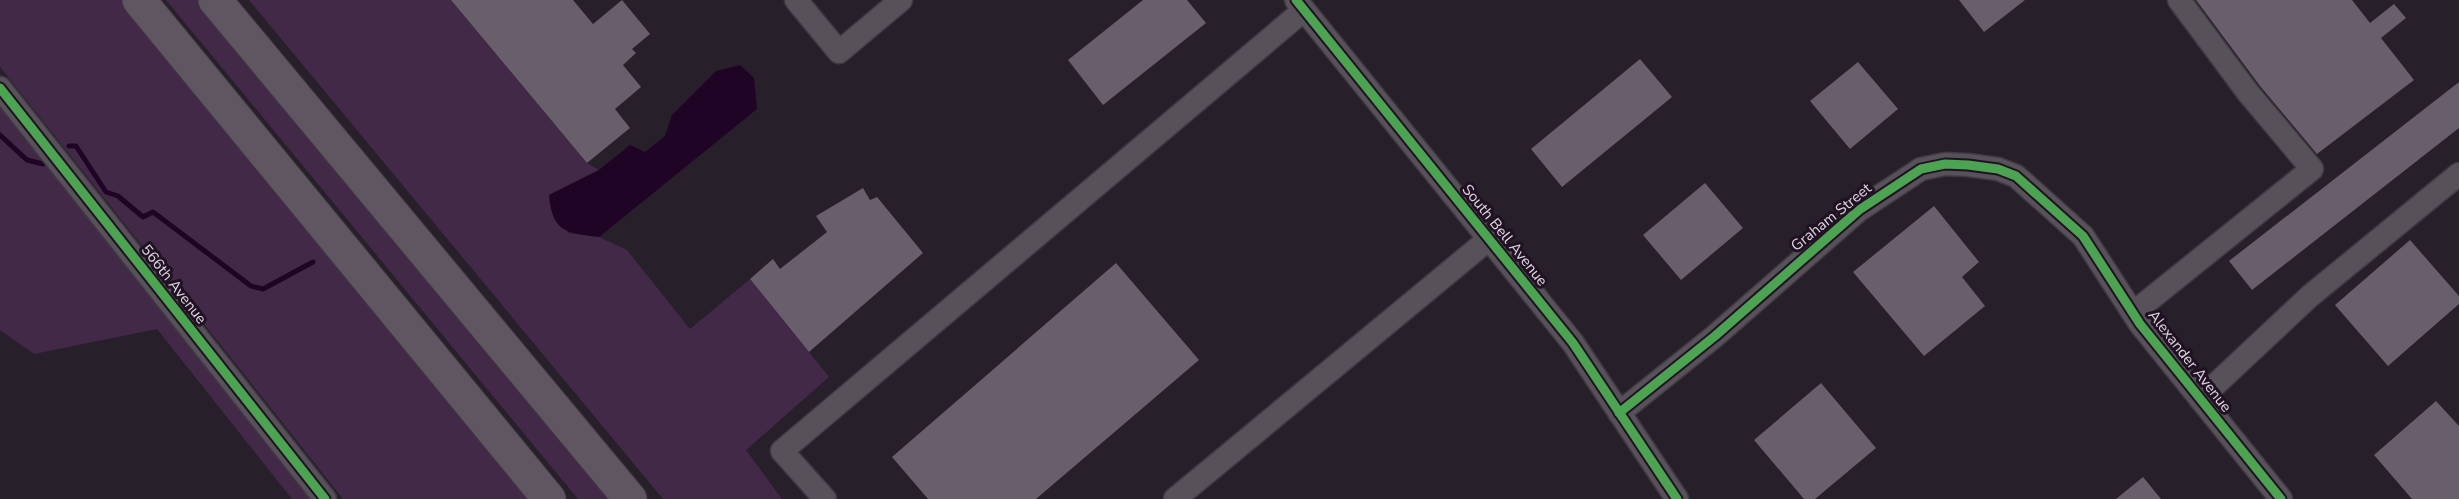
<svg xmlns="http://www.w3.org/2000/svg" width="2459" height="499" font-family="'Nunito Sans',sans-serif">
<rect width="100%" height="100%" fill="#271f29"/>
<path fill="#432948" d="M0,0H122L534,499H343L0,67Z
M166,0H205L616,499H578Z
M249,0H451L587,163L599,170L549,195L568,233L599,237L627,250L690,329L750,279L829,377L746,450L782,499H663Z
M0,103L315,499H292L157,329L34,354L0,330Z"/>
<path fill="#200426" d="M740,65L754,78L757,109L599,237C566,233 552,232 549,195L599,170L630,145L645,152L665,136L672,115L716,71Z"/>
<g fill="none" stroke-linecap="round" stroke-linejoin="round">
<path stroke="#200426" stroke-width="5" d="M0,135L27,160L43,164
M69,146H76L106,192L118,196L143,217L153,212L251,286L263,289L313,262"/>
</g>
<path fill="#695e6c" d="M451,0H573L593,24L622,0L650,34L632,49L636,53L623,65L641,87L615,109L630,128L587,163Z
M1143,0H1187L1206,23L1103,105L1068,60Z
M1959,0H2025L1984,32Z
M2196,0H2352L2370,23L2394,4L2406,18L2381,38L2414,80L2317,154L2260,86Z
M1640,59L1672,97L1562,187L1531,149Z
M1858,62L1898,109L1850,149L1810,101Z
M2459,82V128L2252,290L2229,261Z
M1705,183L1743,228L1681,280L1643,235Z
M863,188L870,200L877,197L923,253L809,352L750,279L773,259L780,269L827,232L816,216Z
M1934,206L1979,262L1962,277L1985,306L1924,356L1853,272Z
M2410,240L2459,296V304L2388,366L2335,305Z
M1116,263L1199,360L1036,499H928L892,457Z
M1821,383L1876,448L1815,499H1804L1754,440Z
M2436,401L2459,426V499H2412L2374,455Z
M2143,477L2161,499H2116Z"/>
<g fill="none" stroke-linecap="round" stroke-linejoin="round">
<defs>
<path id="minor" d="M796,0L839,52L901,0
M1296,0L1573,343L1677,499
M0,88L325,499
M2133,313L2312,169L2249,94L2179,0
M2200,399L2310,296L2459,174
M1619,413L1715,336L1859,210L1921,169L1945,164L1968,165L1998,169L2016,176L2083,236L2140,324L2281,499
M825,499L782,451L1304,10
M1175,499L1489,239"/>
<path id="highway" d="M139,0L549,499
M215,0L630,499"/>
</defs>
<use href="#minor" stroke="#403942" stroke-width="25"/>
<use href="#highway" stroke="#403942" stroke-width="35"/>
<use href="#minor" stroke="#575159" stroke-width="22"/>
<use href="#highway" stroke="#5f5661" stroke-width="33"/>
<defs>
<path id="cycleway" d="M1296,0L1573,343L1677,499
M0,88L325,499
M1619,413L1715,336L1859,210L1921,169L1945,164L1968,165L1998,169L2016,176L2083,236L2140,324L2281,499"/>
</defs>
<use href="#cycleway" stroke="#201223" stroke-width="13"/>
<use href="#cycleway" stroke="#4ca352" stroke-width="9"/>
</g>
<g text-anchor="middle" stroke-width="6" stroke-linejoin="round" paint-order="stroke">
<g font-size="15" fill="#e0d6e2" stroke="#201223">
<text transform="translate(1831 217) rotate(-39)" y="5">Graham Street</text>
<text transform="translate(1505 235) rotate(51)" y="5">South Bell Avenue</text>
<text transform="translate(174 284) rotate(52)" y="5">566th Avenue</text>
<text transform="translate(2190 361) rotate(52)" y="5">Alexander Avenue</text>
</g>
</g>
</svg>
